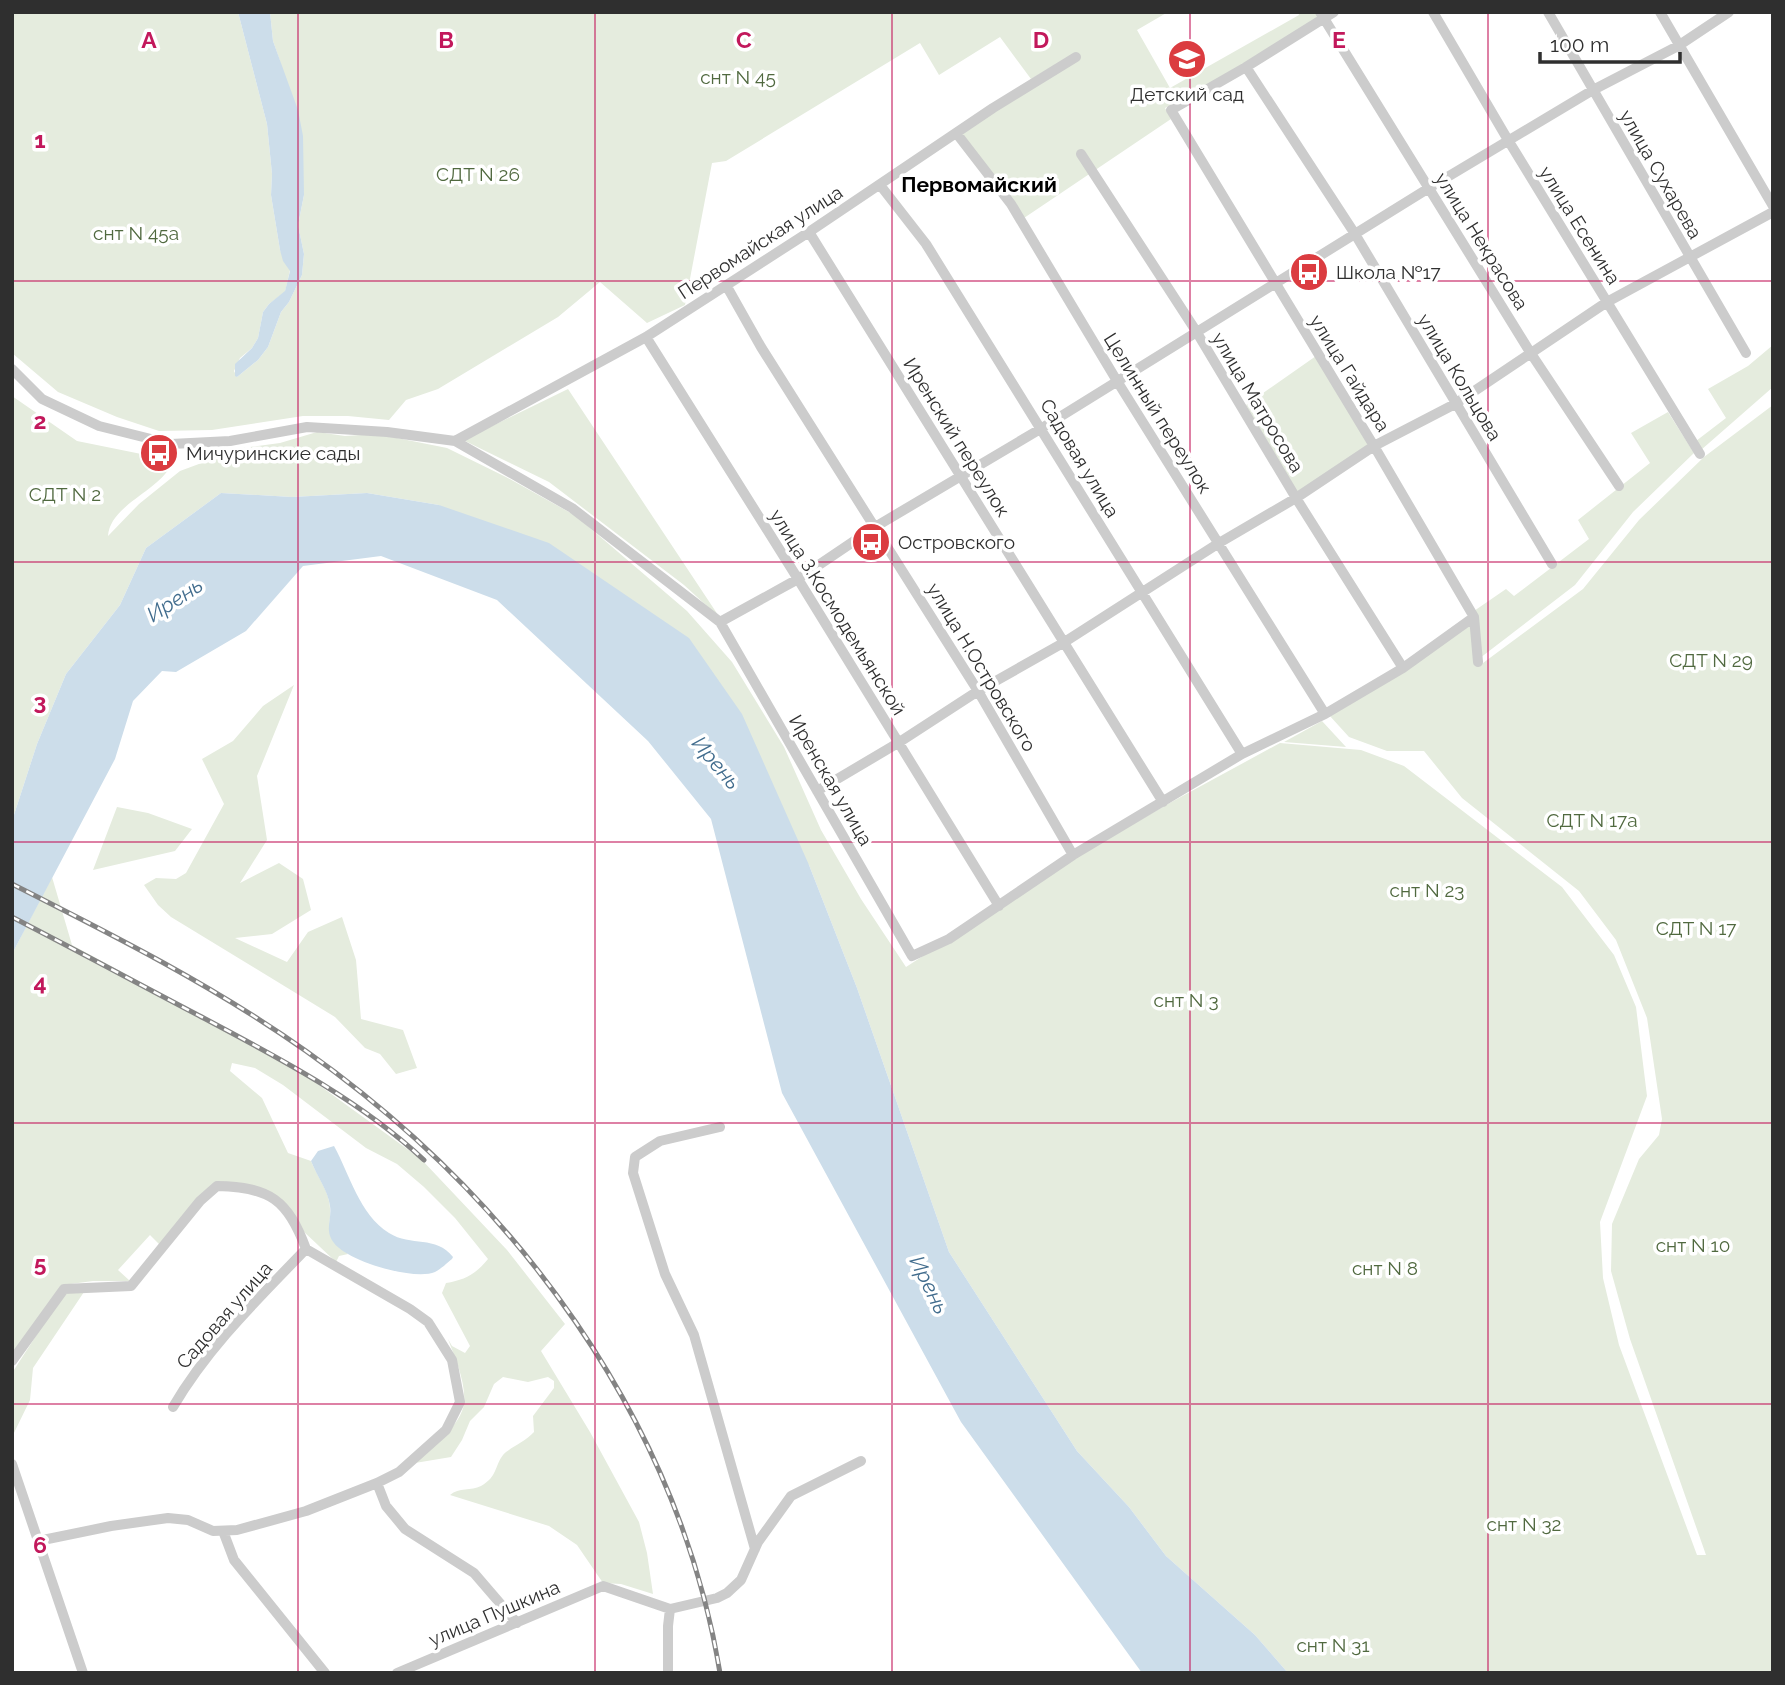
<svg xmlns="http://www.w3.org/2000/svg" width="1785" height="1685" font-family="Raleway,sans-serif">
<rect width="100%" height="100%" fill="#fff"/>
<path fill="#e5ecde" d="M12,12H238L267,124L272,174L271,195L280,250L290,270L285,292L269,304L263,312L258,338L252,348L240,358L234,371L237,377L258,360L268,347L281,312L289,302L302,275L304,254L298,225L304,195L280,61L273,41L270,12H1168L1137,30L1170,88L1299,15L1298,12H1321L1323,16L1245,64L1165,108L1171,119L1024,218L960,135L1075,54L1031,79L1000,37L939,75L920,43L726,161L712,163L685,305L647,323L600,282L558,317L438,389L406,400L389,420L348,416H303L212,430L159,431L117,417L58,392L12,353Z
M1773,345V387L1701,450L1696,441L1726,418L1708,389L1748,366Z
M1316,356L1370,445L1297,494L1246,405Z
M568,389L720,618L684,585L549,482L463,440Z
M12,396L77,441L161,458L171,465C159,491 110,505 108,536L139,504L180,471L242,448L280,443L317,432L345,436L377,434L447,448L506,477L576,516L687,611L732,662L784,747L821,830L861,899L906,967L1076,857L1166,805L1280,743L1361,750L1404,766L1562,887L1614,955L1636,1007L1647,1096L1600,1222L1603,1278L1619,1345L1697,1555H1706L1630,1339L1611,1271L1612,1224L1639,1159L1659,1135L1662,1119L1647,1018L1616,940L1579,891L1462,798L1424,751H1387L1349,737L1329,715L1471,625L1477,666L1483,663L1583,589L1639,520L1704,457L1773,405V1673H1288L1255,1635L1166,1556L1129,1507L1077,1451L949,1252L857,988L809,865L439,505L367,493L292,497L221,493L146,548L120,605L66,674L37,744L12,821Z
M1668,412L1694,453L1633,512L1575,585L1480,658L1474,611L1506,589L1514,596L1589,539L1578,520L1650,463L1631,433Z
M294,685L257,776L267,840L240,883L279,863L303,879L311,910L272,934L235,938L287,962L308,932L342,917L356,960L361,1019L403,1030L417,1068L396,1074L380,1054L365,1048L335,1017L171,917L158,905L144,885L156,878L176,879L186,873L224,804L202,759L233,741L263,706Z
M1322,721L1346,747L1284,742Z
M117,807L148,813L192,829L175,851L93,870Z
M52,877L72,945L283,1059L421,1159L507,1250L565,1324L541,1351L590,1432L639,1522L647,1553L653,1594L621,1584L603,1583L577,1545L549,1526L450,1495C459,1487 471,1491 481,1486C498,1476 494,1467 503,1455C509,1448 525,1442 534,1432L533,1416L554,1388V1381L548,1377L528,1382L503,1377L494,1384L484,1407L470,1421L462,1440L451,1457L415,1463C430,1449 462,1425 464,1403C466,1382 455,1358 448,1339L452,1346L465,1353L470,1346L442,1293L446,1283C465,1280 476,1274 488,1259L455,1218L424,1187L397,1164L366,1148L283,1085L255,1068L232,1063L230,1071L262,1098L288,1153L311,1161C316,1174 324,1184 328,1197C336,1226 317,1231 348,1254L339,1256L336,1262L302,1230L272,1193L243,1183H216L163,1248L150,1235L118,1270L130,1281H93L63,1285L12,1361V954Z
M86,1289L33,1368L30,1400L12,1437V1373L65,1291Z"/>
<path fill="#ccddea" d="M238,12H270L273,41L298,110L303,136L304,195L298,225L304,254L302,275L289,302L281,312L268,347L258,360L237,377L235,376V364L252,348L258,338L263,312L269,304L285,291L290,271L283,261L280,250L271,195L272,174L267,124Z
M221,493L292,497L367,493L439,505L549,543L689,638L742,714L809,865L857,988L949,1252L1077,1451L1129,1507L1166,1556L1255,1635L1288,1673H1142L961,1422L782,1093L711,819L648,741L497,600L381,556L303,566L246,631L176,672L162,671L133,701L115,759L12,954V821L37,744L66,674L120,605L146,548Z
M334,1146C350,1175 359,1214 389,1233C411,1247 436,1235 453,1257L452,1259C447,1263 441,1269 435,1272C414,1281 347,1261 334,1243C324,1230 332,1220 330,1206C328,1190 317,1177 311,1161L318,1151Z"/>
<g fill="none" stroke-linecap="round" stroke-linejoin="round">
<path stroke="#ccc" stroke-width="10" d="M1320,12L1530,352L1619,486
M1334,12L1246,67L1171,110L1374,446L1474,617L1478,662
M1433,12L1508,140L1700,454
M1548,12L1746,353
M1660,12L1773,206
M1246,67L1355,234L1552,564
M957,134L1011,204L1117,381L1325,714
M1081,154L1196,331L1296,498L1403,668
M880,185L926,244L1242,754
M809,232L1163,802
M726,285L761,347L978,691L1073,855
M646,337L798,579L999,906
M12,369L42,399L99,426L171,444L230,441L307,427L387,432L455,441L572,508L720,622L912,956L949,939L1073,855L1242,754L1325,714L1403,668L1474,617
M455,441L646,337L809,232L993,108L1076,57
M720,622L798,579L875,527L1042,428L1429,188L1593,90L1678,46L1729,12
M817,791L898,743L978,691L1063,643L1219,543L1296,498L1374,446L1455,404L1607,302L1773,212
M720,1127L660,1141L635,1157L633,1173L665,1274L694,1335L755,1549
M12,1361L64,1289L131,1286L200,1201L217,1186C270,1187 288,1200 306,1249L410,1309L428,1322L452,1360L460,1402L446,1430L399,1472L377,1483L306,1511L237,1530L213,1531L188,1520L168,1518L111,1526L38,1541
M173,1407C208,1347 258,1299 306,1249
M12,1464L83,1673
M377,1483L386,1506L405,1529L474,1573L517,1623
M223,1531L234,1560L325,1673
M397,1673L603,1586L670,1609L717,1598L727,1593L741,1580L758,1542L791,1496L861,1461
M668,1673V1626L670,1609"/>
<defs>
<path id="rail" d="M12,884C113,935 214,986 306,1051C514,1198 678,1418 720,1673
M12,917C74,949 135,982 196,1014C275,1056 359,1099 424,1160"/>
</defs>
<use href="#rail" stroke="#848484" stroke-width="5"/>
<use href="#rail" stroke="#fff" stroke-width="2.5" stroke-dasharray="8" stroke-linecap="butt"/>
</g>
<path fill="none" stroke="#c2185b" stroke-width="2" stroke-opacity="0.55" d="M298,12V1673M595,12V1673M892,12V1673M1190,12V1673M1488,12V1673M12,281H1773M12,562H1773M12,842H1773M12,1123H1773M12,1404H1773"/>
<defs>
<symbol id="school-disc" viewBox="-11 -11 22 22"><circle r="9.5" fill="#db3c40" stroke="#fff"/><path d="M0-5L7-2L0 1L-7-2ZM-4 1L0 2.5L4 1V4Q0 6-4 4Z" fill="#fff"/></symbol>
<symbol id="bus-disc" viewBox="-11 -11 22 22"><circle r="9.5" fill="#db3c40" stroke="#fff"/><path d="M-5-6H5V4H4V6H2V4H-2V6H-4V4H-5ZM-3.5-4V0h7V-4ZM-3.5 1.2v1.5H-2V1.2ZM2 1.2v1.5H3.5V1.2Z" fill="#fff"/></symbol>
</defs>
<g fill-rule="evenodd">
<use href="#school-disc" x="1165" y="37" width="44" height="44"/>
<use href="#bus-disc" x="1287" y="250" width="44" height="44"/>
<use href="#bus-disc" x="137" y="431" width="44" height="44"/>
<use href="#bus-disc" x="849" y="520" width="44" height="44"/>
</g>
<g text-anchor="middle" stroke-width="7" stroke-linejoin="round" paint-order="stroke">
<g font-size="19" fill="#50693f" stroke="#fff">
<text x="738" y="84">снт N 45</text>
<text x="478" y="181">СДТ N 26</text>
<text x="136" y="240">снт N 45а</text>
<text x="65" y="501">СДТ N 2</text>
<text x="1711" y="667">СДТ N 29</text>
<text x="1592" y="827">СДТ N 17а</text>
<text x="1427" y="897">снт N 23</text>
<text x="1696" y="935">СДТ N 17</text>
<text x="1186" y="1007">снт N 3</text>
<text x="1693" y="1252">снт N 10</text>
<text x="1385" y="1275">снт N 8</text>
<text x="1524" y="1531">снт N 32</text>
<text x="1333" y="1652">снт N 31</text>
</g>
<g font-size="19" fill="#2f2f2f" stroke="#fff" text-anchor="start">
<text x="1187" y="101" text-anchor="middle">Детский сад</text>
<text x="1336" y="279">Школа №17</text>
<text x="186" y="460">Мичуринские сады</text>
<text x="898" y="549">Островского</text>
</g>
<g font-size="19" fill="#2f2f2f" stroke="#fff">
<text transform="translate(1661 174) rotate(60)" y="7">улица Сухарева</text>
<text transform="translate(1580 225) rotate(58)" y="7">улица Есенина</text>
<text transform="translate(1482 241) rotate(58)" y="7">улица Некрасова</text>
<text transform="translate(760 242) rotate(-33)" y="7">Первомайская улица</text>
<text transform="translate(1350 373) rotate(58)" y="7">улица Гайдара</text>
<text transform="translate(1460 377) rotate(59)" y="7">улица Кольцова</text>
<text transform="translate(1258 402) rotate(59)" y="7">улица Матросова</text>
<text transform="translate(1158 413) rotate(58)" y="7">Целинный переулок</text>
<text transform="translate(957 437) rotate(58)" y="7">Иренский переулок</text>
<text transform="translate(1080 458) rotate(59)" y="7">Садовая улица</text>
<text transform="translate(838 612) rotate(58)" y="7">улица З.Космодемьянской</text>
<text transform="translate(982 667) rotate(59)" y="7">улица Н.Островского</text>
<text transform="translate(831 780) rotate(60)" y="7">Иренская улица</text>
<text transform="translate(224 1315) rotate(-49)" y="7">Садовая улица</text>
<text transform="translate(494 1613) rotate(-23)" y="7">улица Пушкина</text>
</g>
<g font-size="21" font-weight="bold" fill="#000" stroke="#fff">
<text x="979" y="192">Первомайский</text>
</g>
<g font-size="21" font-style="italic" fill="#416c8d" stroke="#fff">
<text transform="translate(175 600) rotate(-33)" y="7">Ирень</text>
<text transform="translate(716 763) rotate(50)" y="7">Ирень</text>
<text transform="translate(929 1285) rotate(64)" y="7">Ирень</text>
</g>
</g>
<g font-size="23" text-anchor="middle" font-weight="bold" fill="#c2185b" stroke="#fff" stroke-width="7" stroke-linejoin="round" paint-order="stroke">
<text x="149" y="48">A</text>
<text x="446" y="48">B</text>
<text x="744" y="48">C</text>
<text x="1041" y="48">D</text>
<text x="1339" y="48">E</text>
<text x="40" y="148">1</text>
<text x="40" y="429">2</text>
<text x="40" y="710">3</text>
<text x="40" y="991">4</text>
<text x="40" y="1272">5</text>
<text x="40" y="1553">6</text>
</g>
<rect width="1785" height="1685" fill="none" stroke="#2f2f2f" stroke-width="28"/>
<path d="M1540 52v10h140v-10" fill="none" stroke="#2f2f2f" stroke-width="3.5"/>
<text x="1550" y="52" font-size="21" fill="#2f2f2f" stroke="#ffffff" stroke-width="5" paint-order="stroke">100 m</text>
</svg>
